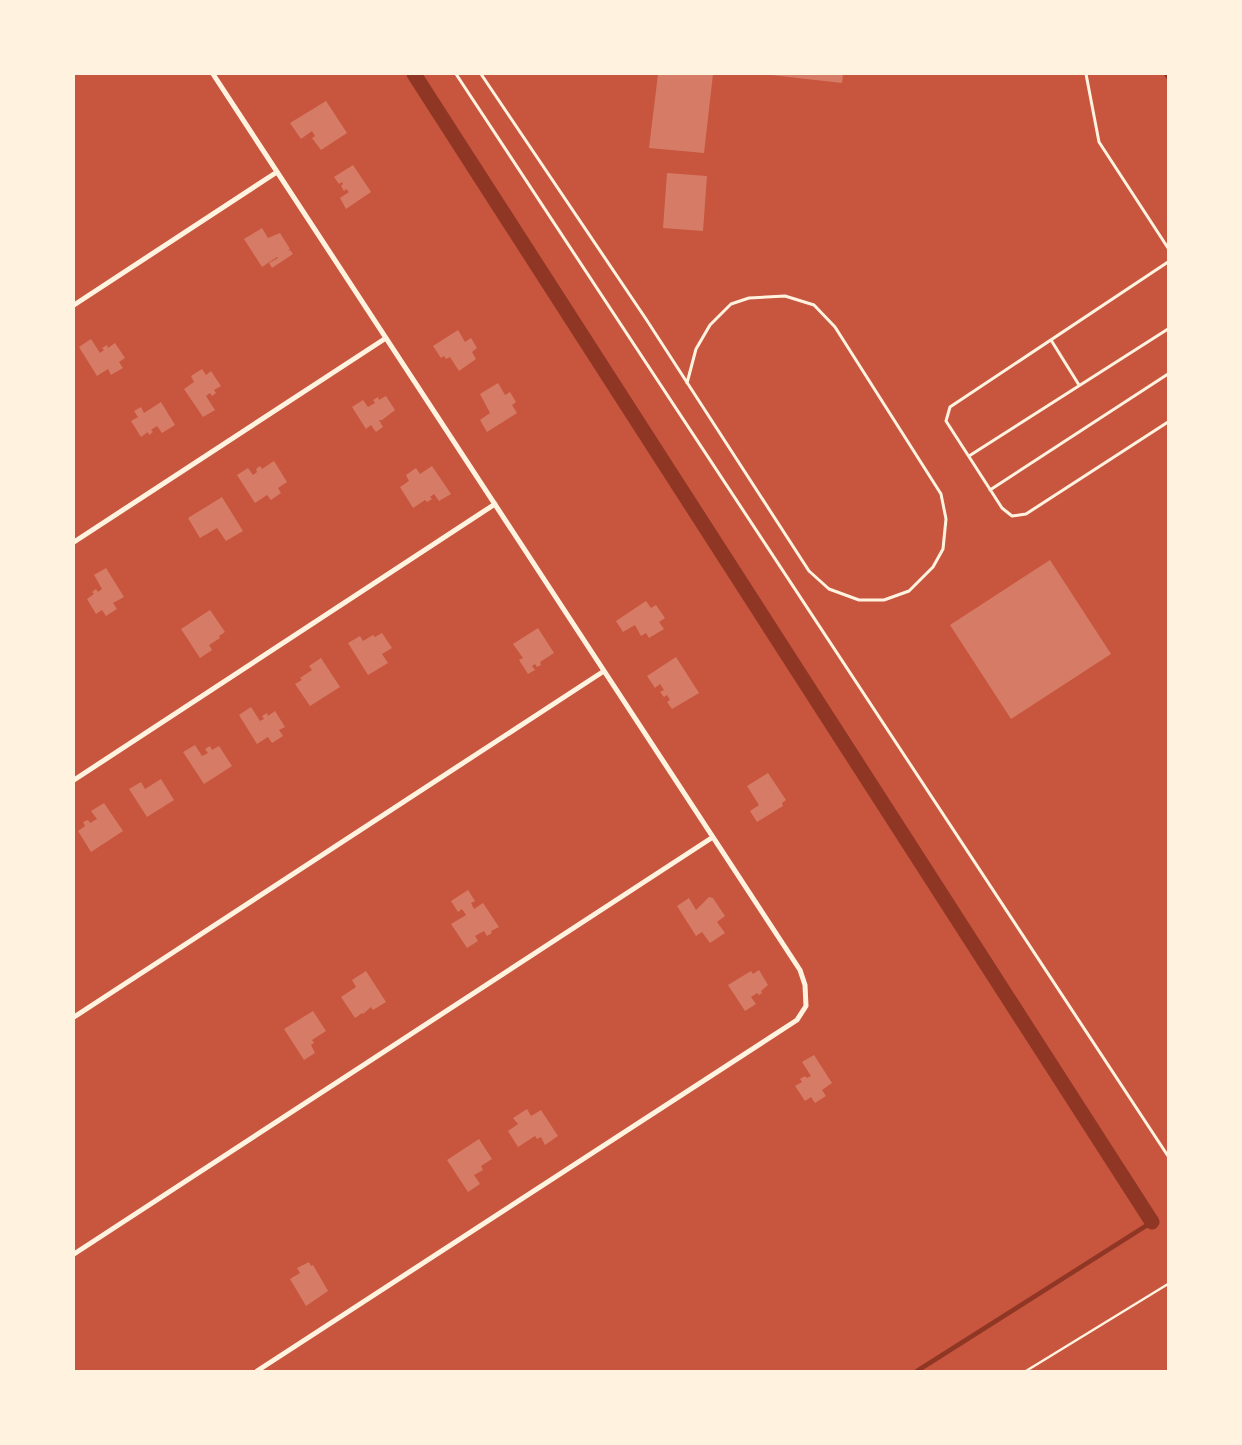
<svg xmlns="http://www.w3.org/2000/svg" width="1242" height="1445" font-family="'Roboto Condensed',sans-serif">
<rect width="100%" height="100%" fill="#c8553d"/>
<g fill="none" stroke-linecap="round" stroke-linejoin="round">
<path stroke="#8f3625" stroke-width="4.5" d="M1166,74L1168,77
M917,1371L1152,1222"/>
<path stroke="#8f3625" stroke-width="15" d="M414,74L1152,1222"/>
</g>
<path fill="#d67c66" d="M658,74H713L704,153L649,148Z
M771,74H843L842,83L771,75Z
M326,101L347,133L321,150L312,138L315,136L312,131L301,139L290,123Z
M353,165L371,192L346,209L340,198L349,192L346,189L344,191L341,186L343,184L342,182L339,184L334,177Z
M667,173L707,176L703,231L663,228Z
M262,228L268,238L280,233L290,249L287,251L290,250L293,254L272,268L269,263L278,258L277,257L262,267L244,239Z
M458,330L465,342L471,338L477,348L472,352L476,359L459,371L450,357L446,359L444,356L441,358L433,346Z
M91,339L100,353L104,350L102,348L107,345L108,348L115,343L125,358L119,362L123,368L111,375L108,369L97,376L79,347Z
M202,369L206,375L211,371L221,386L214,390L216,393L212,396L210,393L206,396L215,410L203,417L184,389L194,382L191,376Z
M498,383L505,395L510,392L516,402L512,405L517,413L487,432L480,420L490,413L480,394Z
M386,396L395,410L382,420H379L383,427L376,432L371,425L366,429L352,407L363,400L368,407L375,403L373,400L378,397L379,400Z
M161,402L175,425L162,433L157,426L151,430L153,432L149,435L148,432L141,437L131,421L138,417L134,411L141,407L144,413Z
M274,461L287,482L278,488L281,493L271,500L267,495L255,503L237,475L248,468L253,475L257,472L256,469L260,466L262,469Z
M432,466L451,494L439,501L434,494L430,497L432,499L427,502L425,500L413,508L400,487L409,481L406,475L416,468L420,474Z
M222,497L243,531L226,541L217,528L200,538L188,518Z
M1050,560L1111,654L1011,719L950,625Z
M106,568L124,597L113,603L117,609L106,616L102,610L96,614L87,599L94,594L92,592L96,589L98,592L102,589L94,575Z
M646,601L651,608L656,605L665,618L659,622L664,629L649,638L646,633L641,636L635,625L623,632L616,621Z
M210,610L225,632L219,636L220,638L209,645L212,650L200,658L181,629Z
M538,628L554,653L540,662L541,665L537,667L535,664L532,666L535,670L528,674L519,660L523,658L513,644Z
M382,633L392,648L382,654L388,663L368,675L348,643L360,636L363,641L373,635L375,637Z
M676,657L699,693L672,709L667,702L670,700L667,695L664,697L660,692L664,690L660,684L655,688L647,676Z
M321,658L340,687L310,706L295,684L302,680L300,678L312,670L309,666Z
M251,707L260,721L264,719L262,716L267,713L268,716L275,711L285,727L279,730L283,736L272,743L268,737L257,744L239,715Z
M195,745L202,756L208,753L205,749L210,746L212,750L219,746L232,766L204,784L183,752Z
M768,773L786,800L782,803L783,806L757,822L750,811L759,805L747,786Z
M161,779L174,800L147,817L129,789L141,782L145,789Z
M104,803L123,831L91,852L78,831L85,826L83,822L88,820L90,823L97,819L91,811Z
M468,890L475,901L471,903L474,909L483,903L499,927L491,931L492,933L487,936L484,931L475,936L478,941L467,948L451,924L466,915L462,909L458,912L451,901Z
M709,897L713,898L725,916L717,922L725,933L710,943L702,932L696,936L677,906L689,898L696,910Z
M759,970L768,985L761,991L762,993L759,995L757,993L751,997L756,1004L745,1011L728,985L751,971L753,974Z
M366,971L386,1002L373,1010L371,1007L363,1014L362,1013L355,1018L341,997L356,987L352,980Z
M313,1011L326,1031L312,1040L314,1043L311,1045L315,1053L304,1060L284,1029Z
M814,1055L832,1083L822,1090L826,1096L815,1103L811,1097L805,1101L795,1086L802,1082L800,1079L805,1076L807,1078L811,1076L802,1062Z
M527,1109L531,1116L541,1110L558,1136L545,1145L541,1137L537,1139L535,1136L518,1147L508,1131L518,1124L513,1118Z
M479,1139L492,1159L481,1166L483,1170L474,1175L480,1184L468,1192L447,1160Z
M309,1262L311,1266L313,1265L328,1291L306,1306L290,1279L300,1273L297,1268Z"/>
<g fill="none" stroke-linecap="round" stroke-linejoin="round">
<path stroke="#fff3e0" stroke-width="2.5" d="M1026,1371L1168,1284"/>
<path stroke="#fff3e0" stroke-width="3" d="M456,74L1168,1156
M481,74L646,319L809,571L829,589L859,600H884L909,591L933,567L943,549L946,519L941,494L835,327L814,305L785,296L749,298L731,304L710,325L696,349L687,383
M1086,74L1099,142L1168,248
M1168,262L950,407L946,421L1002,508L1012,516L1026,514L1168,422
M1051,340L1079,385
M969,456L1168,329
M990,490L1168,374"/>
<path stroke="#fff3e0" stroke-width="5" d="M213,74L800,970L805,985L806,1006L797,1020L257,1371
M74,305L277,172
M74,542L386,338
M74,780L495,504
M74,1017L604,671
M74,1254L713,837"/>
</g>
<rect width="1242" height="1445" fill="none" stroke="#fff3e0" stroke-width="150"/>
</svg>
